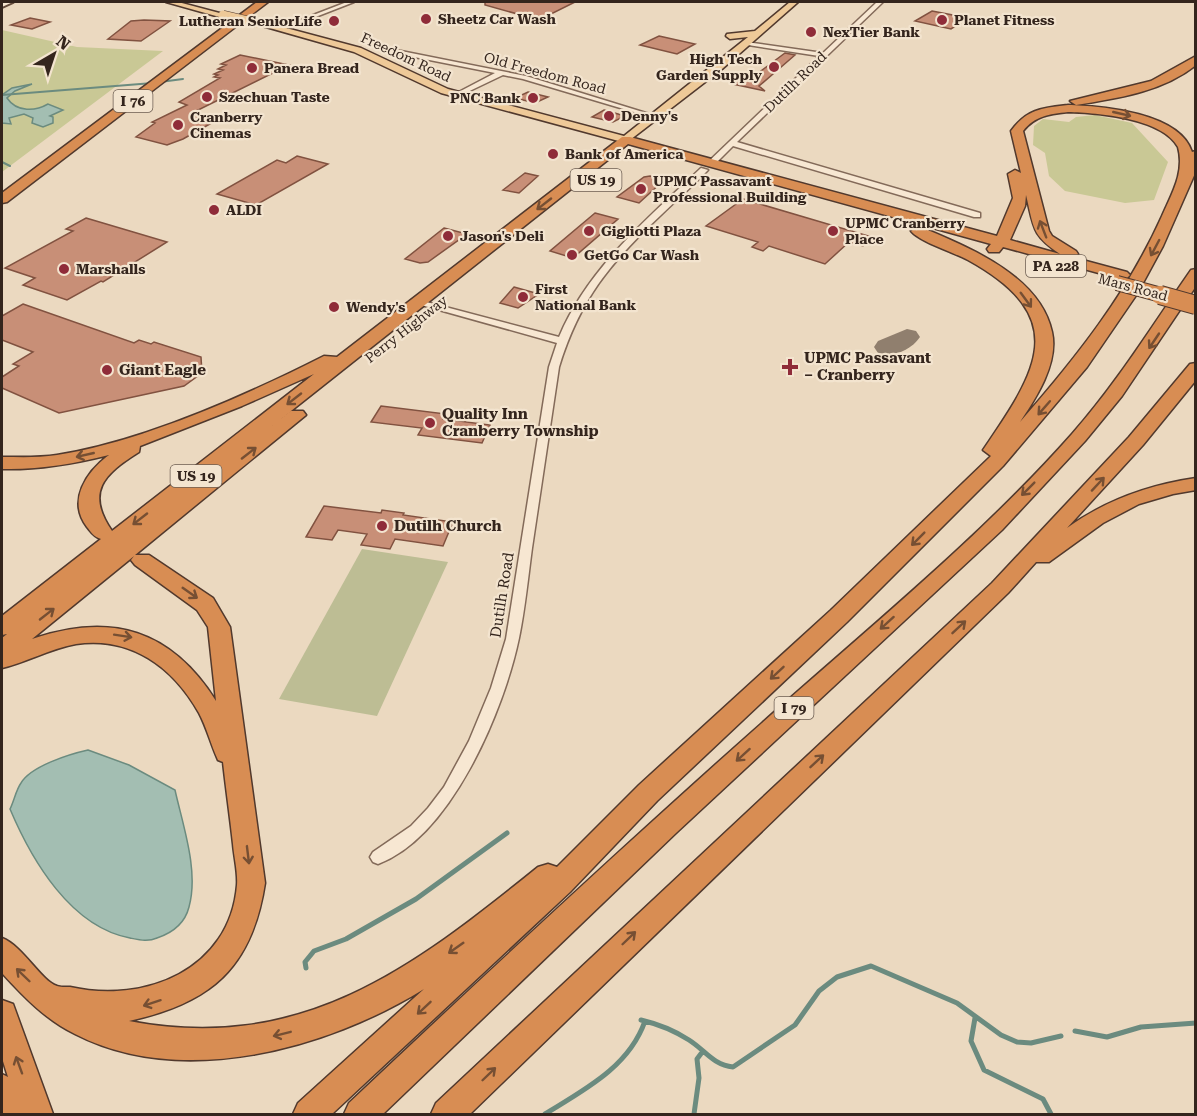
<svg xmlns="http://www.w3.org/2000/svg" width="1197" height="1116" font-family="'Roboto Serif',serif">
<rect width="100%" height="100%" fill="#ebd9c0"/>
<path fill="#c9c895" d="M2,30L77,47L163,51L2,172Z
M1095,115L1132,123L1168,162L1154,200L1125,203L1065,191L1049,176L1045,153L1033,145L1034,126L1043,119L1069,122L1076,117Z"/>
<path fill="#bdbd94" d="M362,549L448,562L377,716L279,699Z"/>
<path fill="#a3beb2" stroke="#6b8b7f" stroke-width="1.5" d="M32,84L15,91L7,98C17,113 36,111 48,104L63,110L50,116L53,117V123L43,127L32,123L33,118L24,114L9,118L11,124L2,123V95L12,88Z
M88,750L129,765L175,790C183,826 199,871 189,907C185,923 172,933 157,938C148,942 140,940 130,938C71,927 32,861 10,809C14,801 16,790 21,783C31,766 70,754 88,750Z"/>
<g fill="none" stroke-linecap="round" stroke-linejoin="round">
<path stroke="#6b8b7f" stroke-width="2" d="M160,82L183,79
M2,95L153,83
M2,162L10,166"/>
<path stroke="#6b8b7f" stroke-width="5" d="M306,968L305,962L314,951L346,939L416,899L507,833
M975,1018L971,1041L984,1070L1043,1099L1051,1114
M641,1020C658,1024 675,1031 689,1040C705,1050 713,1065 733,1067L795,1025L819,991L837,977L871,966L957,1003L1001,1035L1017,1042L1031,1043L1061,1036
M1075,1031L1107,1037L1141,1027L1196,1023
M545,1114C584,1090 629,1067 645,1021
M694,1114L699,1078L697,1059L703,1051"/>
<path fill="#907f6e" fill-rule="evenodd" d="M907,329L916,331L920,337C910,351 894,357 878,353L874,347L878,341Z"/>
</g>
<path fill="#c88f77" stroke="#815240" stroke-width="1.5" d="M485,2H575L539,20L485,5Z
M932,11L968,18L951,29L915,21Z
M30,18L50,22L32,29L11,25Z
M144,20L170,21L141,41L108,39L131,21Z
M659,36L695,44L677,54L640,45Z
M785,53L795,55L759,86L765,91L733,84L744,76L750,79Z
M240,55L289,65L194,112L196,113L193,114L217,120L183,139L167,145L136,137L155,123L152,122L187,105L179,102L220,78L214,77L218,75L214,74L223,70L218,69L226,65L221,64Z
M528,92L548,97L535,103L515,98Z
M604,110L625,116L613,122L592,117Z
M297,156L328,164L256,205L217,194L277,160L286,163Z
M525,173L538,176L519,193L503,190Z
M650,176L663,181L639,203L617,197L644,177Z
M743,199L872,237L863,246L849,242L825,264L769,246L763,251L752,247L758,242L706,226Z
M595,213L618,219L573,258L550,251Z
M86,218L167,242L103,282L101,281L67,300L23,285L35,278L5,268L73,231L66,229Z
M444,228L467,234L428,262L420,263L405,259Z
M514,287L539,294L518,308L500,303Z
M23,304L134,343L139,340L151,344L154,342L201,357L202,373L184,386L59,413L2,388V377L19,366L13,364L33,352L2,340V316Z
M381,406L446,414L443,419L490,425L482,443L418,435L422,428L371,422Z
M324,506L381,513L382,510L404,513L403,515L453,522L443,546L395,539L390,549L361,545L367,534L338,530L332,540L306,537Z"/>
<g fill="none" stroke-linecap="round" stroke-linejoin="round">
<defs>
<path id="street" d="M347,2H354L282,30L277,29Z
M877,2H883L737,142L980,213V217H974L733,146L714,165L707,163L819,56L748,45L746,42L823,53Z
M391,49L526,76L659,117L654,118L523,79L503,75L457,97H453V95L495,73L389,52Z
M701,168L708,170C693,186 676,200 661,215C610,263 580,299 559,367C550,427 541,488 532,548C528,578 525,609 519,638C504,710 451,837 378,864L373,862L370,857L373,852L411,826L428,808L444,787L469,741L491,688L506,639L549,367L557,343L414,303L419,300L559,337C588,268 647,219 701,168Z"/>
<path id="secondary" d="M2,2H13L2,7Z"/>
<path id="primary" d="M166,2H178L227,15L223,18Z
M790,2H798L722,69L626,143L441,93L354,52L252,23L256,20L361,48L448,89L624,136L748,37L730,39L726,36L727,34L755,31Z"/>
<path id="highway" d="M257,2H268L7,202L2,203V193Z
M1196,56V65C1162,92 1118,98 1076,105L1070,101L1151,81Z
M1068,105C1103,106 1180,113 1192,152L1196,151V171L1163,246L1137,294L1087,367L1003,466L847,622L657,801L570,892L332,1114H293L298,1103L424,989C327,1049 182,1089 75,1034C46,1020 23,996 2,973V938C23,946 41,981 57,986C59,987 66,987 70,987C145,1004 230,970 237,885C238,872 234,857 233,844C230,817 226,789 223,762L218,760C211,745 207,728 199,713C173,667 131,636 76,644C49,649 27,662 2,668V638L7,634L2,635V616L101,539C94,537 91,532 87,527C67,501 86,472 109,455C73,464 38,470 2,469V457C20,457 38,458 57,455C141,442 247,395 324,356L337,357L622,137H630L997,236L1013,198L1008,174L1015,170L1021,173L1011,131C1027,109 1042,108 1068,105ZM1068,112C1098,113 1162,118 1178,147C1185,172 1172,193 1162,216C1127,294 1076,358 1020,422C1036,398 1059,363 1052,332C1040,276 970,248 923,228L918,227L911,231C920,242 953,252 968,260C1073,318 1037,371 983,450L991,456L989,458L831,610L639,785L557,867L548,864L538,867C412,969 301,1054 129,1021C211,1003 252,968 265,883L230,627L213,598L149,555H135L306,415L303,411H291L272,426L628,144L991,244L987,249L989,252H999L1003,247L1117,278H1127L1130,275L1127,272L1075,258L1078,254L1076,251L1052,236L1049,231L1023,131C1035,116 1049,114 1068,112ZM1026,195C1034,227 1031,235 1060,254L1010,240L1025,206ZM314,374L112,531C85,492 104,474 139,452L140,446L242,406ZM134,556L131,560L135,565L197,610L208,627L216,701C171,630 112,612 32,639Z
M1196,269V286L1122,396L1085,441L1002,530L676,833L383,1114H344L349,1103C485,975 622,847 762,723C867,629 978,540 1072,434C1117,383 1152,326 1191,270Z
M1196,363V380L1143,445L1067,528C1106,500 1148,485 1196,478V490L1173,494L1139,504L1103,523L1049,562H1036L1008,593L470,1114H431L436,1103L992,583L1129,437L1190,364Z
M2,1000L13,1004L53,1114H2V1074L8,1077L2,1058Z"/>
</defs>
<use href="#street" stroke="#836a59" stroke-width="3"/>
<use href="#secondary" stroke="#654c3c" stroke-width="4"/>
<use href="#primary" stroke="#51392d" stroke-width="3"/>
<use href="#highway" stroke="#51392d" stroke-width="3"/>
<use href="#street" fill="#f7e7d2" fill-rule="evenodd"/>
<use href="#secondary" fill="#f7e7d2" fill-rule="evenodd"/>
<use href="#primary" fill="#eec998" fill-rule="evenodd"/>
<use href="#highway" fill="#d88d53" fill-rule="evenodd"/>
<defs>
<path id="primary-bridge" d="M223,15L256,23"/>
<path id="highway-bridge-far1" d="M1117,283L1165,296"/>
<path id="highway-bridge" d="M1160,295L1196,305"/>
</defs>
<use href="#primary-bridge" stroke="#51392d" stroke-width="10" stroke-linecap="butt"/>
<use href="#highway-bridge-far1" stroke="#51392d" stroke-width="16" stroke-linecap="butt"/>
<use href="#highway-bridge" stroke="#51392d" stroke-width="20" stroke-linecap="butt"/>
<use href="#primary-bridge" stroke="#eec998" stroke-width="9"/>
<use href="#highway-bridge-far1" stroke="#d88d53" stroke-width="14"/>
<use href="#highway-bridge" stroke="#d88d53" stroke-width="18"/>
</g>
<defs><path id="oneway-shaft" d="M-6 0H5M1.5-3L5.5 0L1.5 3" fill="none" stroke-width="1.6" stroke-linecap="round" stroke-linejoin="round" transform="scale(1.5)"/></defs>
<g stroke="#764f33">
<use href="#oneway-shaft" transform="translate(1122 114) rotate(13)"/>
<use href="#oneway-shaft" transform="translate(544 204) rotate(142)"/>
<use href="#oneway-shaft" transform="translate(1043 229) rotate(-111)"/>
<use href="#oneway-shaft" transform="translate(1155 248) rotate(118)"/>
<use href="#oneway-shaft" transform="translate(1026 300) rotate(54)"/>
<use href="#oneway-shaft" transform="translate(1154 341) rotate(124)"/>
<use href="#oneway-shaft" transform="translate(294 399) rotate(142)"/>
<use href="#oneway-shaft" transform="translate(1044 408) rotate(131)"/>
<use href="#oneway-shaft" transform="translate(249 453) rotate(-38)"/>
<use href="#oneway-shaft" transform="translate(85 455) rotate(167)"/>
<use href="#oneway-shaft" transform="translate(1098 484) rotate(-47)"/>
<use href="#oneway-shaft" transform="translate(1028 489) rotate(135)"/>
<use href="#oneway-shaft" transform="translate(140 519) rotate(142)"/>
<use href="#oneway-shaft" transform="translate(918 539) rotate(135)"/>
<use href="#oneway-shaft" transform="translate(190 593) rotate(35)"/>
<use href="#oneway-shaft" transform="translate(47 614) rotate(-38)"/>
<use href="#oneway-shaft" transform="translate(887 623) rotate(138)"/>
<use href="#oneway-shaft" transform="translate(959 627) rotate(-43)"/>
<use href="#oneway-shaft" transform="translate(123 636) rotate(9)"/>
<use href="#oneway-shaft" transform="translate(777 673) rotate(137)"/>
<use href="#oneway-shaft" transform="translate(743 755) rotate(138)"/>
<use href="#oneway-shaft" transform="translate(817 761) rotate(-43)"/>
<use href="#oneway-shaft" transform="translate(248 855) rotate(83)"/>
<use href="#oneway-shaft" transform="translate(629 938) rotate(-44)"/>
<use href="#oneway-shaft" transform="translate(456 948) rotate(145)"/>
<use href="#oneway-shaft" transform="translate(23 975) rotate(-136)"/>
<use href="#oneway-shaft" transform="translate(152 1003) rotate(162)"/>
<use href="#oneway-shaft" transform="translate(424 1008) rotate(137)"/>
<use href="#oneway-shaft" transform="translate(282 1034) rotate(166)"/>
<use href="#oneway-shaft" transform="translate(19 1065) rotate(-110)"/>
<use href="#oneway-shaft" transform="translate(489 1074) rotate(-44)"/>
</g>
<g fill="#8f2c39" stroke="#f3e4cf" stroke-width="2">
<circle cx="426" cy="19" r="6"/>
<circle cx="942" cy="20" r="6"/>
<circle cx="334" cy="21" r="6"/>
<circle cx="811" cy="32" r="6"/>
<circle cx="774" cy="67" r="6"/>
<circle cx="252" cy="68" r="6"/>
<circle cx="207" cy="97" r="6"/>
<circle cx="533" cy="98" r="6"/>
<circle cx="609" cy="116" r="6"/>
<circle cx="178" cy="125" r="6"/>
<circle cx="553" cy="154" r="6"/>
<circle cx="641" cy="189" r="6"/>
<circle cx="214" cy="210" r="6"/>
<circle cx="589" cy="231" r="6"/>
<circle cx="833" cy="231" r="6"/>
<circle cx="448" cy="236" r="6"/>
<circle cx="572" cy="255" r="6"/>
<circle cx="64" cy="269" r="6"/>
<circle cx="523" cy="297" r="6"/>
<circle cx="334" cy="307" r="6"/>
<path d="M787 358h6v6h6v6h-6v6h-6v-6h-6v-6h6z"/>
<circle cx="107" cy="370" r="6"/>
<circle cx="430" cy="423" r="6"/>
<circle cx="382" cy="526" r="6"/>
</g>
<g text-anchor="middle" stroke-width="4.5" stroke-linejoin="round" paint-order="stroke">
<g font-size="14" font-weight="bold" fill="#34251d" stroke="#f3e4cf" text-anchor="start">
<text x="438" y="24">Sheetz Car Wash</text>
<text x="954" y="25">Planet Fitness</text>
<text x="322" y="26" text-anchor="end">Lutheran SeniorLife</text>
<text x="823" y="37">NexTier Bank</text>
<text x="762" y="64" text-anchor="end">High Tech<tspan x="762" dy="16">Garden Supply</tspan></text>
<text x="264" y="73">Panera Bread</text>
<text x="219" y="102">Szechuan Taste</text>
<text x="521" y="103" text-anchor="end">PNC Bank</text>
<text x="621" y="121">Denny's</text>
<text x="190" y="122">Cranberry<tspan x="190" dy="16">Cinemas</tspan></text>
<text x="565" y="159">Bank of America</text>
<text x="653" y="186">UPMC Passavant<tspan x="653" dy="16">Professional Building</tspan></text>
<text x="226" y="215">ALDI</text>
<text x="845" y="228">UPMC Cranberry<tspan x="845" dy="16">Place</tspan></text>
<text x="601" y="236">Gigliotti Plaza</text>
<text x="460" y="241">Jason's Deli</text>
<text x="584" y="260">GetGo Car Wash</text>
<text x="76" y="274">Marshalls</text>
<text x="535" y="294">First<tspan x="535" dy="16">National Bank</tspan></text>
<text x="346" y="312">Wendy's</text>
</g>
<g font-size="14" fill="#34251d" stroke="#f3e4cf">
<text transform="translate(406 57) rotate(25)" y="5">Freedom Road</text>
<text transform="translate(545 73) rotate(15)" y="5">Old Freedom Road</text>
<text transform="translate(795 82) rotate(-44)" y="5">Dutilh Road</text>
<text transform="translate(1133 287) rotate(15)" y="5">Mars Road</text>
<text transform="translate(406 329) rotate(-38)" y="5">Perry Highway</text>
</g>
<g fill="#f3e4cf" stroke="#6d5e52" stroke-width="1.5">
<rect x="113.5" y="90" width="39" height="22" rx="4.5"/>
<rect x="570.5" y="169" width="51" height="22" rx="4.5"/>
<rect x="1026" y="255" width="60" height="22" rx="4.5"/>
<rect x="170.5" y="465" width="51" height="22" rx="4.5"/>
<rect x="774.5" y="697" width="39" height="22" rx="4.5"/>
</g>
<g font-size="14" font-weight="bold" fill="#34251d">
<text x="133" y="106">I 76</text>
<text x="596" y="185">US 19</text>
<text x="1056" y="271">PA 228</text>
<text x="196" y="481">US 19</text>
<text x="794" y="713">I 79</text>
</g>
<g font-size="15" font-weight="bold" fill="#34251d" stroke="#f3e4cf" text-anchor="start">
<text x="804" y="363">UPMC Passavant<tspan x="804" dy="17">– Cranberry</tspan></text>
<text x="119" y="375">Giant Eagle</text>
<text x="442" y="419">Quality Inn<tspan x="442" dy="17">Cranberry Township</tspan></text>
<text x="394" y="531">Dutilh Church</text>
</g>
<g font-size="15" fill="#34251d" stroke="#f3e4cf">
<text transform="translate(502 595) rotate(-81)" y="5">Dutilh Road</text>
</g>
</g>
<rect width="1197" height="1116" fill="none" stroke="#34251d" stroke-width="6"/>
<g transform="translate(54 54) rotate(39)" stroke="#f3e4cf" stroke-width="4.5" paint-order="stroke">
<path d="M0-4.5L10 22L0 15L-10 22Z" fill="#34251d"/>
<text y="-9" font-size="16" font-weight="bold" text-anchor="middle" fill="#34251d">N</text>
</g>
</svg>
